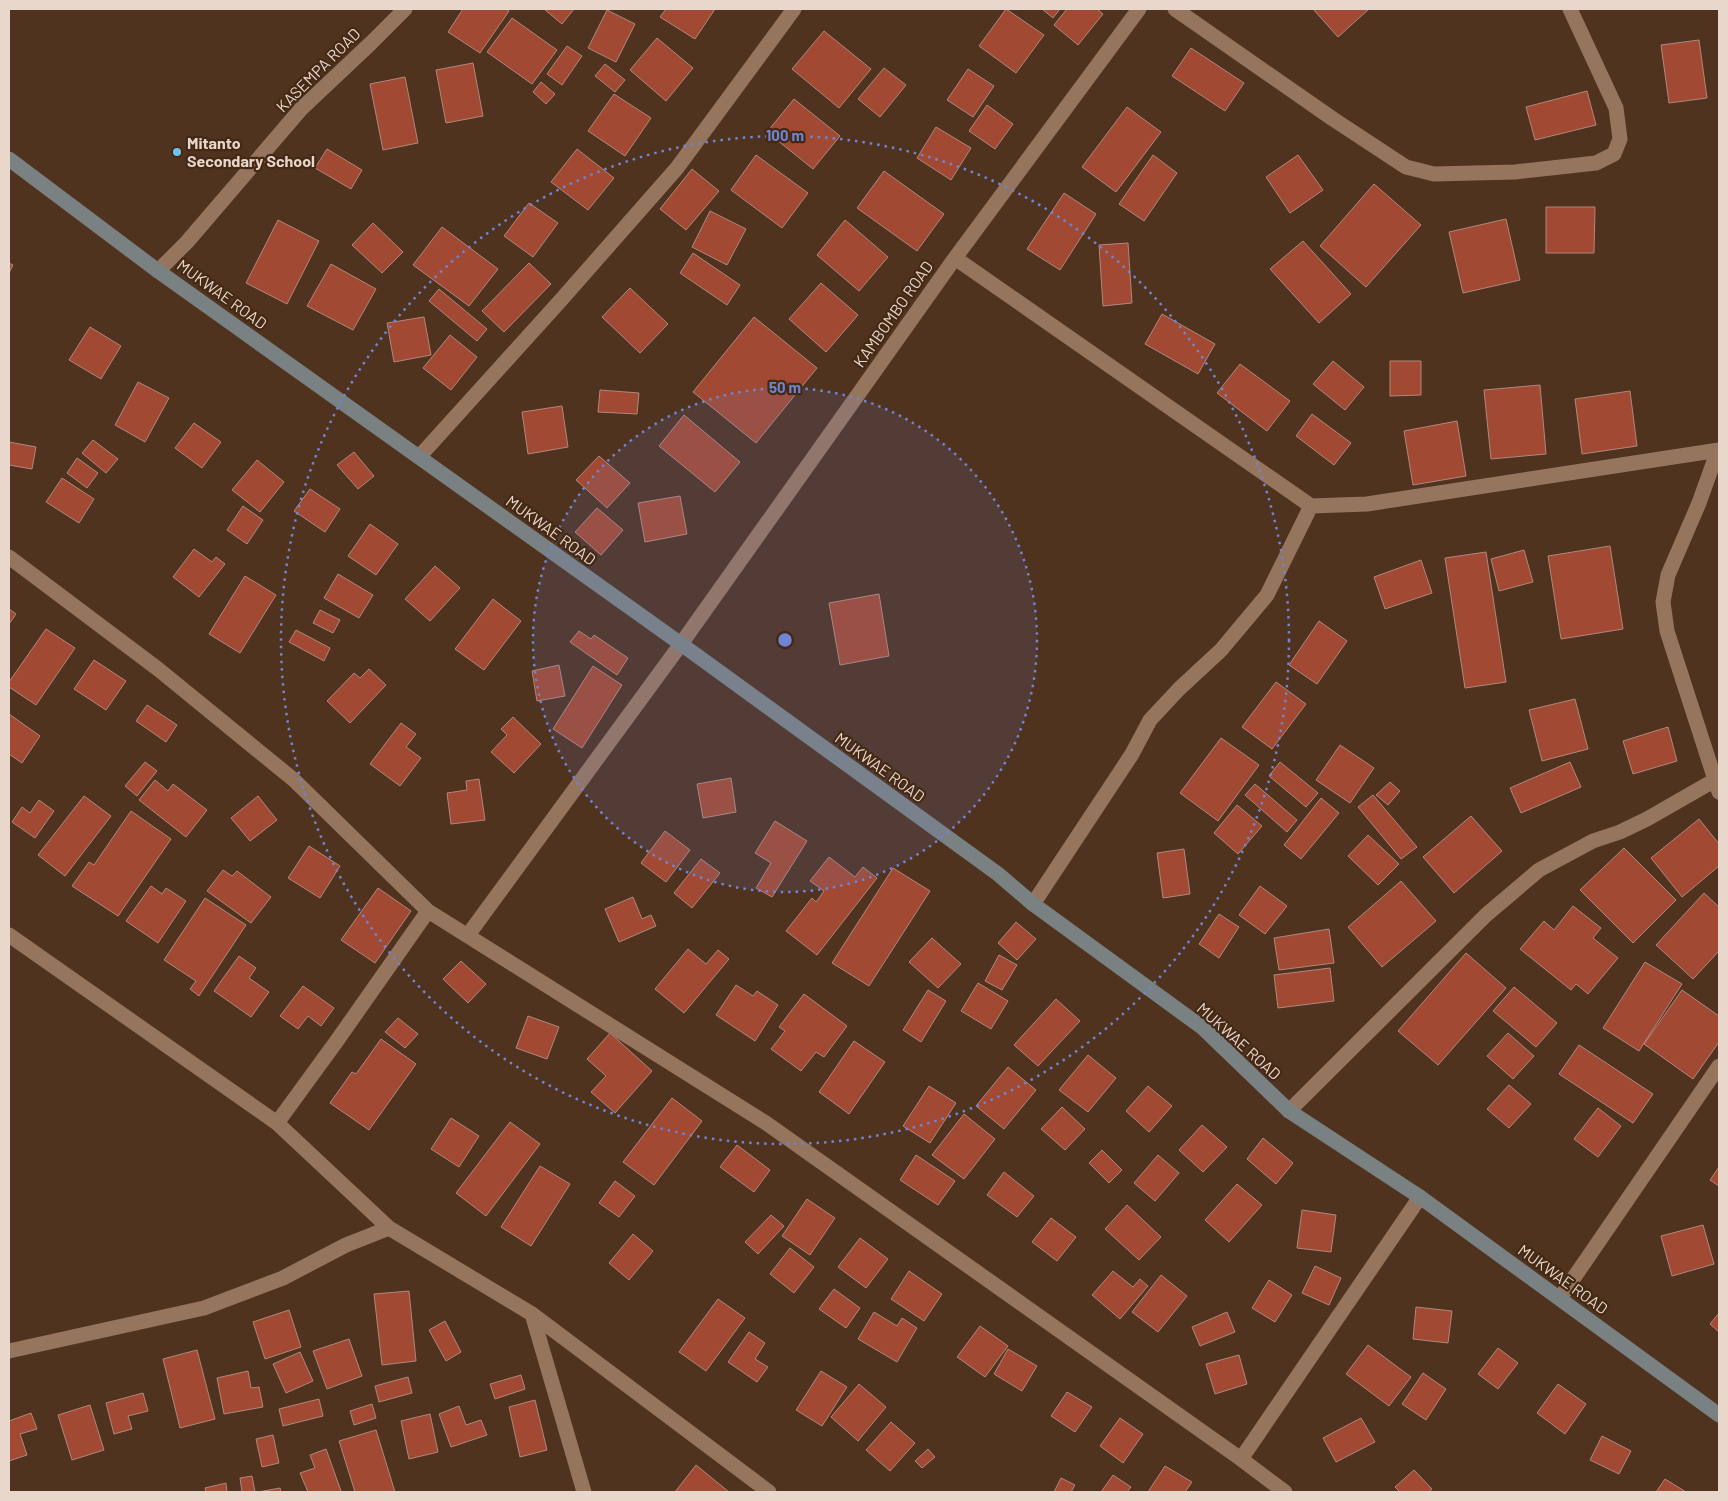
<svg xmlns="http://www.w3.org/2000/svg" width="1728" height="1501" font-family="Barlow,sans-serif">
<rect width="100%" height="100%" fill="#4f331f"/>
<path fill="#a24933" stroke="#b0887d" d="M463,9H505L509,11L480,53L448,32Z
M544,9H574L562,24Z
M666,9H715L695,39L660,17Z
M1006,9L1044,35L1016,73L979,46Z
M1042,9H1060L1053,18Z
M1067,9H1097L1103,14L1078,45L1054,25Z
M1313,9H1369L1338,37Z
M607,10L635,24L616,62L588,48Z
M512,18L557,50L532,84L487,52Z
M824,31L871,69L839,108L792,69Z
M657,38L693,68L666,101L630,70Z
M1699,40L1707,98L1669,103L1661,45Z
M567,46L582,56L562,85L547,74Z
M1191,48L1244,83L1225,111L1172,76Z
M473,63L483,116L446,123L436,70Z
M605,64L625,80L615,92L595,76Z
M884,68L906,85L880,117L858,99Z
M968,69L994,86L973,117L947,100Z
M405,77L418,143L383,150L370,84Z
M541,82L555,94L546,104L533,92Z
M1587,91L1596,125L1535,140L1526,107Z
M614,94L651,118L625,156L588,131Z
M794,99L840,136L813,169L767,132Z
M987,105L1013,124L995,149L969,131Z
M1127,107L1161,132L1116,192L1082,167Z
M936,127L971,148L951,180L917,158Z
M327,149L362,170L351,189L315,168Z
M577,149L614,178L588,210L551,182Z
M756,155L808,193L782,228L731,190Z
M1153,155L1177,173L1144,221L1119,204Z
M1298,155L1323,190L1290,213L1266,177Z
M692,169L719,191L686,230L660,209Z
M884,171L944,214L917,251L857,208Z
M1374,184L1421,225L1366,287L1320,246Z
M1064,193L1096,214L1060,270L1027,249Z
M529,203L558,223L533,257L504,236Z
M1546,207H1595L1594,253H1546Z
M710,211L746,229L727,265L692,247Z
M1506,219L1520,280L1463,293L1449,232Z
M278,220L319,241L287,304L246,283Z
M845,220L888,257L859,291L817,255Z
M373,223L403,252L382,273L352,245Z
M442,227L498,269L469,306L413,265Z
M1303,241L1351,294L1319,323L1270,269Z
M1128,243L1132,303L1103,306L1099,245Z
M693,253L740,285L727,305L680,273Z
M9,263L13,265L9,273Z
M529,263L551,284L504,332L482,311Z
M331,264L376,289L353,330L307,306Z
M821,283L858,315L826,352L789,319Z
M630,288L668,324L640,353L602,317Z
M439,289L487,329L477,341L429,301Z
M1162,314L1215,344L1198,374L1145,344Z
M424,317L431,355L394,362L387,323Z
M754,317L817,368L756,443L693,392Z
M90,327L121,346L101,379L69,360Z
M450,335L477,357L451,390L423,368Z
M1333,361L1364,387L1345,410L1313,384Z
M1390,361H1421V395L1390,396Z
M1240,364L1290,401L1267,431L1217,393Z
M138,382L169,398L145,442L115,425Z
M1540,385L1546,454L1491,459L1484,390Z
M600,390L639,393L637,414L598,412Z
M1630,391L1637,446L1582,454L1575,399Z
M562,406L568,447L528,454L522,412Z
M1312,414L1351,443L1334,465L1296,436Z
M684,415L740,462L715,492L659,446Z
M1457,421L1466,476L1413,485L1404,431Z
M194,423L221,442L202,468L175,448Z
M93,440L118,459L106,473L82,453Z
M9,442L36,447L32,469L9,465Z
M354,452L374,476L358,489L337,465Z
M599,456L630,483L607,508L576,480Z
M77,458L98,473L87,488L67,473Z
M257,460L284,482L260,512L232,490Z
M62,478L94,499L79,523L46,502Z
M310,489L340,509L325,532L294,511Z
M680,496L687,534L645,542L638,503Z
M243,506L263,520L247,544L227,530Z
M597,508L623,530L601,555L575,532Z
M370,524L398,544L376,575L348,556Z
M1610,546L1623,629L1561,639L1548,556Z
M194,549L212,562L216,557L225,564L199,597L173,577Z
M1524,550L1533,582L1499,591L1491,559Z
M1486,552L1506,682L1465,688L1445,558Z
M1421,560L1432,593L1385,609L1374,577Z
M435,566L460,588L430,621L405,599Z
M338,574L373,595L359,618L324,598Z
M245,576L276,595L240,653L209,634Z
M879,594L889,656L840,665L829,603Z
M493,599L521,621L484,670L455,649Z
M9,609L16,614L9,624Z
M320,610L340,620L333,633L313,623Z
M1319,621L1347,641L1317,684L1289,665Z
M46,629L75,648L36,705L9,687V682Z
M296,630L330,648L324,661L289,642Z
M579,631L591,639L594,635L628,658L617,675L570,642Z
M94,660L126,681L106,710L74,689Z
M559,665L565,696L537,701L532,671Z
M593,666L622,685L582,748L553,729Z
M369,669L386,685L350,723L327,701L354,673L360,678Z
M1276,682L1306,704L1272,749L1242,727Z
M1575,699L1588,749L1542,761L1529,710Z
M147,705L177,725L166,742L136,721Z
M9,714L40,736L22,763L9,754Z
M513,717L541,744L514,773L491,752L507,735L501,729Z
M401,723L416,734L406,747L421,758L400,786L370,764Z
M1668,727L1677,761L1633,774L1623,741Z
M1221,738L1259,765L1218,821L1180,793Z
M1340,745L1374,768L1350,803L1316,780Z
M145,762L157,771L137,796L125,786Z
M1280,762L1318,793L1306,807L1269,776Z
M1570,762L1581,787L1521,813L1510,788Z
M731,778L736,812L703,818L697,784Z
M479,779L485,820L451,824L447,793L467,790L466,781Z
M155,780L168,791L173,784L207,810L186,837L139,800Z
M1390,782L1400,791L1388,805L1376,795Z
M1255,784L1297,820L1287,832L1245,795Z
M1373,795L1417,847L1401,859L1358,807Z
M84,796L111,816L65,876L38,855Z
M258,796L277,820L250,841L231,818Z
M1321,798L1339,813L1301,859L1284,845Z
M39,800L54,811L35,838L12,822L22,807L30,813Z
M1237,805L1262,826L1238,854L1214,833Z
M131,811L171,839L118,916L72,886L89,862L94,865Z
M1471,816L1502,851L1454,893L1423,857Z
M1699,819L1719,844V866L1682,897L1651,858Z
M775,821L807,841L772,897L756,888L771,863L755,853Z
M665,831L690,850L666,882L641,863Z
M1368,835L1399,864L1378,885L1348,856Z
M309,846L340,866L320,898L288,878Z
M1624,848L1676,900L1633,943L1580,890Z
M1184,849L1190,894L1163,898L1157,853Z
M829,857L855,877L863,867L877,878L817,955L786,931L812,898L816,902L824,891L810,881Z
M701,859L720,873L692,908L674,893Z
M893,868L930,891L869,986L832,963Z
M223,870L232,876L237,871L271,897L251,923L207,891Z
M1401,881L1436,921L1382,967L1348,927Z
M151,886L162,894L166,888L186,901L158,943L126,921Z
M1260,886L1287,906L1265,934L1239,915Z
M378,888L411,911L375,963L341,940Z
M1704,893L1719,907V951L1693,979L1656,945Z
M633,897L642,919L651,915L656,926L619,942L605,909Z
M205,898L246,925L199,996L190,989L196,981L164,960Z
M1573,906L1601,928L1593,938L1618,958L1588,994L1576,984L1571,990L1520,949L1544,921L1554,930Z
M1219,914L1239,927L1219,958L1199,944Z
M1016,922L1036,939L1017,960L998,943Z
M1329,929L1334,963L1279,970L1274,938Z
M932,938L961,964L938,988L909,962Z
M688,949L706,964L718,950L729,959L684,1013L655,989Z
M1466,953L1506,988L1438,1065L1398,1031Z
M999,955L1017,965L1002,990L985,981Z
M239,956L256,968L249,978L269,992L251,1017L214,991Z
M461,961L486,984L468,1003L443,979Z
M1645,962L1682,984L1639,1051L1603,1028Z
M1330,968L1334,1001L1278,1008L1274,975Z
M978,983L1008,1001L991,1029L961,1011Z
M736,985L753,996L757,991L778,1005L755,1041L716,1015Z
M303,986L334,1008L321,1026L308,1016L298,1029L280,1016Z
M1514,987L1557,1023L1536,1047L1493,1011Z
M928,990L946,1001L921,1042L903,1030Z
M1682,990L1719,1016V1042L1693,1079L1644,1044Z
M804,994L847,1026L824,1057L816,1052L801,1071L771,1049L785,1031L779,1027Z
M1056,999L1080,1021L1038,1066L1014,1045Z
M528,1016L559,1027L547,1059L516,1048Z
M398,1018L418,1034L405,1048L385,1032Z
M610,1033L652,1071L615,1113L591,1092L606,1076L587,1059Z
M1508,1033L1534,1056L1513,1079L1487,1056Z
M381,1039L416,1064L369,1130L330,1103L352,1072L356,1074Z
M854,1041L885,1062L849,1114L819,1092Z
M1579,1045L1653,1094L1633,1123L1559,1074Z
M1088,1055L1116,1078L1088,1112L1059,1090Z
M1008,1067L1036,1090L1004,1129L976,1106Z
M1509,1085L1531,1104L1509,1128L1487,1109Z
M929,1086L956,1103L930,1143L903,1126Z
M1148,1086L1172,1106L1149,1132L1126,1111Z
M672,1098L702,1121L654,1185L623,1162Z
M1062,1107L1085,1129L1065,1150L1041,1129Z
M1598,1108L1621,1126L1598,1157L1574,1139Z
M964,1114L995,1139L964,1179L932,1155Z
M451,1118L479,1136L459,1167L431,1149Z
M510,1122L540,1144L486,1216L456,1193Z
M1202,1125L1227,1147L1203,1172L1179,1150Z
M1263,1138L1293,1163L1276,1184L1247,1159Z
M737,1145L770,1170L754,1192L720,1167Z
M1102,1150L1122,1170L1109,1183L1089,1163Z
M916,1155L955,1181L938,1205L900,1180Z
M1158,1155L1179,1173L1155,1201L1134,1183Z
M540,1166L570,1184L531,1246L501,1227Z
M1719,1167V1186L1710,1180Z
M1004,1172L1034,1196L1017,1217L987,1195Z
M615,1181L635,1196L619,1217L599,1203Z
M1237,1184L1262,1205L1229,1242L1205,1220Z
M807,1199L835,1218L810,1255L782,1236Z
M1127,1205L1161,1237L1139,1260L1105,1229Z
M1302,1210L1336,1215L1331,1252L1297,1248Z
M771,1215L784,1226L758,1254L745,1242Z
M1051,1218L1076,1237L1057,1261L1032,1242Z
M1703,1225L1714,1264L1672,1276L1661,1236Z
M633,1234L653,1251L629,1280L609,1263Z
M860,1238L888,1259L866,1288L838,1267Z
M790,1248L814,1267L794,1293L770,1274Z
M1315,1266L1341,1278L1329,1305L1302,1293Z
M909,1271L942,1294L924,1321L891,1299Z
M1113,1271L1133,1287L1140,1279L1148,1286L1120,1319L1092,1295Z
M1161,1275L1187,1296L1158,1332L1132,1312Z
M1269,1280L1292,1295L1275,1322L1252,1308Z
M834,1289L860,1308L846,1328L819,1309Z
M409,1291L416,1361L382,1365L374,1294Z
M718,1299L745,1318L706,1371L679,1352Z
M1416,1307L1452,1311L1448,1343L1413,1339Z
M289,1310L301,1347L265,1359L253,1322Z
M874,1312L897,1326L902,1318L917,1328L897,1362L858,1339Z
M1227,1312L1235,1332L1200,1346L1192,1327Z
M1719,1313V1332L1710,1324Z
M445,1321L461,1352L446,1361L429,1330Z
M980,1326L1008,1346L985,1377L957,1357Z
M749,1332L765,1343L755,1359L768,1367L757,1382L728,1362Z
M349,1339L362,1376L327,1389L313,1351Z
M1368,1345L1411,1377L1389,1406L1346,1374Z
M1498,1348L1518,1363L1498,1389L1478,1374Z
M1008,1349L1037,1366L1022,1391L994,1374Z
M197,1350L215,1419L180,1428L163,1359Z
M300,1352L313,1381L286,1393L273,1364Z
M1239,1355L1247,1384L1215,1394L1206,1364Z
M248,1371L251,1388L259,1387L263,1407L224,1414L217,1378Z
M821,1371L847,1387L822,1426L796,1410Z
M1423,1373L1446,1389L1426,1420L1402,1404Z
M521,1375L525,1389L495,1399L490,1384Z
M408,1377L412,1393L379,1402L375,1386Z
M859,1384L886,1407L858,1441L831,1417Z
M1558,1384L1586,1404L1565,1434L1537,1413Z
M1067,1392L1092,1407L1075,1432L1051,1416Z
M143,1393L148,1411L128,1416L132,1429L114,1434L106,1403Z
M319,1399L323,1416L283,1426L279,1409Z
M535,1400L547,1450L520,1457L509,1407Z
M372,1404L376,1418L354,1425L350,1411Z
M90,1405L104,1450L72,1460L58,1415Z
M459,1406L466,1425L481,1420L487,1435L451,1447L439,1414Z
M31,1413L37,1429L20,1434L27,1455L9,1461V1421Z
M430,1414L438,1452L409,1459L401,1421Z
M1120,1418L1143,1434L1123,1463L1100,1446Z
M1361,1418L1375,1442L1336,1462L1323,1438Z
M891,1422L915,1443L890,1471L866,1450Z
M376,1430L395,1492H355L339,1441Z
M273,1435L279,1463L262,1467L256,1439Z
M1602,1436L1631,1451L1619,1474L1590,1460Z
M326,1449L341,1491L337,1492H308L300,1473L315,1468L310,1455Z
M928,1449L935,1457L922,1468L915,1461Z
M696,1465L729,1492H675Z
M1165,1466L1192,1482L1185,1492H1148Z
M1414,1470L1432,1489L1428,1492H1400L1395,1487Z
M1113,1475L1131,1487L1127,1492H1101Z
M252,1476L255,1492H242L240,1478Z
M1061,1478L1075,1485L1071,1492H1054Z
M1665,1479L1686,1492H1656Z
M226,1483L227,1492H206L205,1488Z
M280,1488L281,1492H258Z"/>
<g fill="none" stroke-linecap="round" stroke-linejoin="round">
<path stroke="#96755f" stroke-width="15" d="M1175,9L1333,119L1406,167L1434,174L1515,172L1596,163L1614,154L1620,139L1616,108L1570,9
M955,258L1311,506L1367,504L1719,450
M158,271L187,242L301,109L371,43L405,9
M1718,450L1699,503L1668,575L1663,602L1667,631L1719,792
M419,457L561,300L677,168L794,9
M9,557L158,669L294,780L428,911L766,1123L1241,1459L1285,1492
M1033,904L1132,754L1150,720L1179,689L1221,650L1267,595L1311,506
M9,935L277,1123L389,1228L532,1314L769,1492
M468,935L681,644L955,258L1139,9
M1289,1111L1486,915L1539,870L1593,841L1620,832L1647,819L1715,780
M277,1123L336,1042L428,911
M1560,1298L1719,1066
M532,1314L584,1492
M9,1351L204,1308L283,1278L346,1245L389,1228
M1241,1459L1420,1197"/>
<path stroke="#7a8182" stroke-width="15" d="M9,159L158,271L681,644L998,874L1033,904L1203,1028L1289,1111L1420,1197L1719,1415"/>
</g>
<circle cx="785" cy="640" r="252" fill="#6f85d3" fill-opacity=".12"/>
<g fill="none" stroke="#6f85d3" stroke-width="2.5" stroke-dasharray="2.5 5">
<circle cx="785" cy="640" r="252"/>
<circle cx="785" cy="640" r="504"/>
</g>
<circle fill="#6dc2f3" stroke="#442915" stroke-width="2" cx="177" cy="152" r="5"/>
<g text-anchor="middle" stroke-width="4.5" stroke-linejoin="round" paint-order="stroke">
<g font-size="16" fill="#e9d7cb" stroke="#442915">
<text transform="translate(318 70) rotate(-45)" y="6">KASEMPA ROAD</text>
<text transform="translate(222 294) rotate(36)" y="6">MUKWAE ROAD</text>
<text transform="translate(893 314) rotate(-55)" y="6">KAMBOMBO ROAD</text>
<text transform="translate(551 530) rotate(36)" y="6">MUKWAE ROAD</text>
<text transform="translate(880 767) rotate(36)" y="6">MUKWAE ROAD</text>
<text transform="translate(1239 1041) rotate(42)" y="6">MUKWAE ROAD</text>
<text transform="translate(1563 1279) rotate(36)" y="6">MUKWAE ROAD</text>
</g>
<g font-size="16" font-weight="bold" fill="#e9d7cb" stroke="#442915" text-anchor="start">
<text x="187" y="149">Mitanto<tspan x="187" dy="18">Secondary School</tspan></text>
</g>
</g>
<circle cx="785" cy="640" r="8" fill="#6f85d3" stroke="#442915" stroke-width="2.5"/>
<g font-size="15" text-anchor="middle" font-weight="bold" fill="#6f85d3" stroke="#442915" stroke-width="4.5" stroke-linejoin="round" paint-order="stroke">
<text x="785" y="141">100 m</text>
<text x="785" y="393">50 m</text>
</g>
<rect width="1728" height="1501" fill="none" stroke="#e9d7cb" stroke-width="20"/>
</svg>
